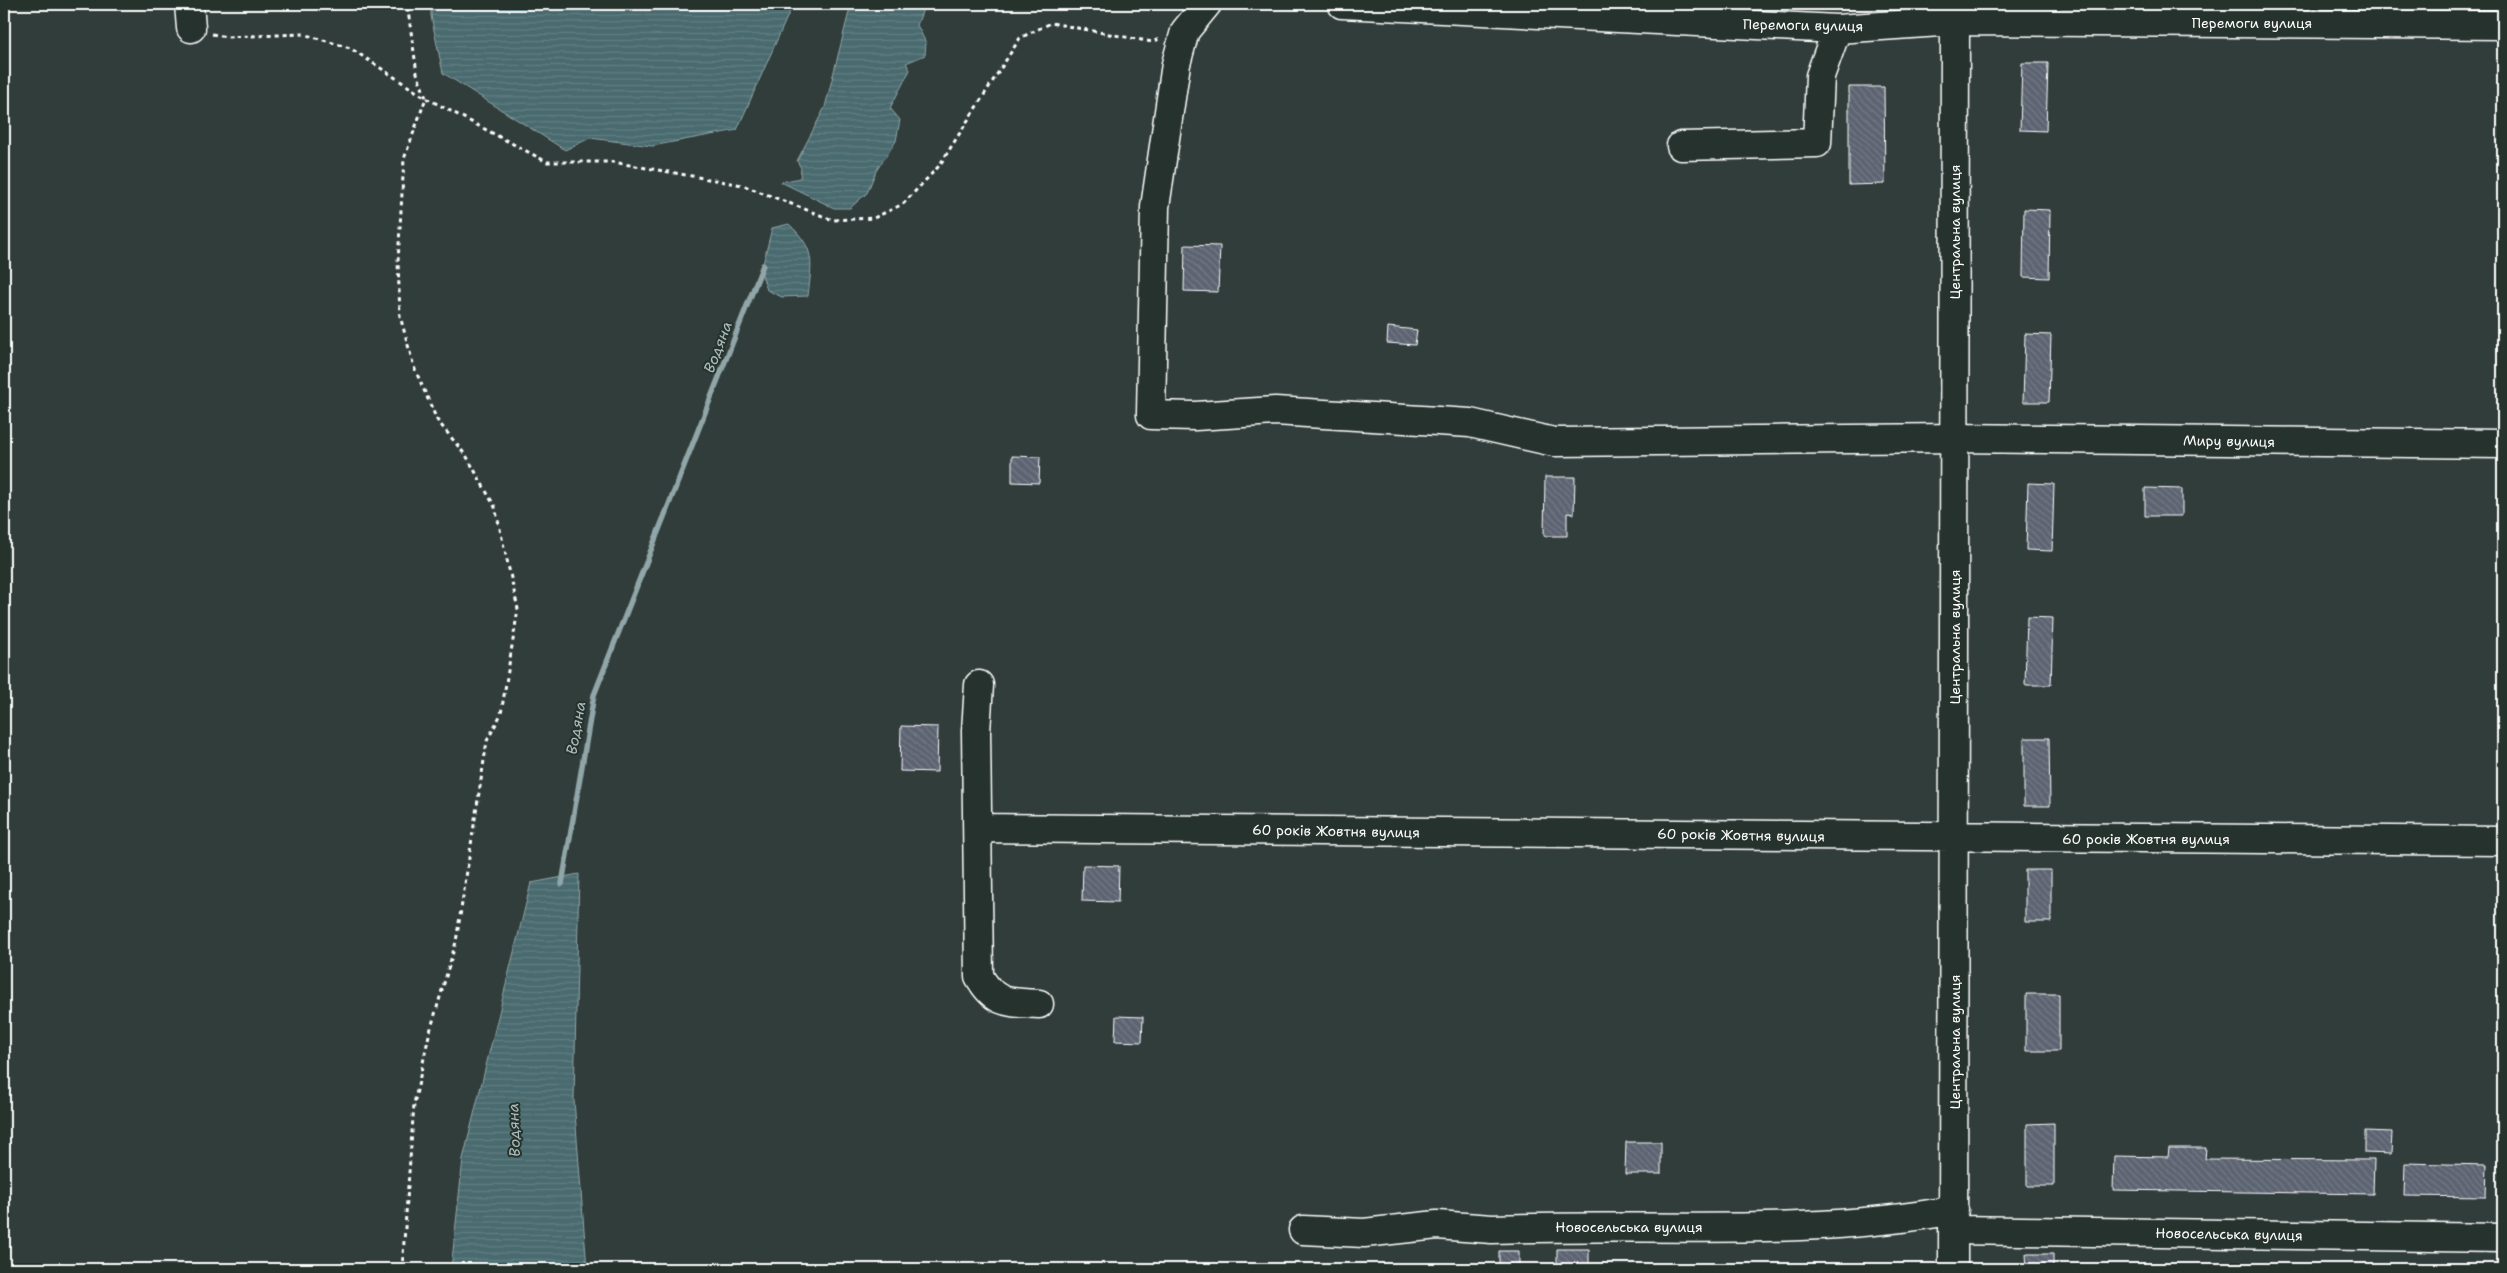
<svg xmlns="http://www.w3.org/2000/svg" width="2507" height="1273" font-family="'Shantell Sans',sans-serif">
<defs>
<pattern id="water-rules" width="6" height="5" patternUnits="userSpaceOnUse" patternTransform="scale(1.25)"><rect width="6" height="5" fill="#486a6e"/><path d="M0 2.5h6" fill="none" stroke="#638084"/></pattern>
<pattern id="building-back-hatch" width="6" height="6" patternUnits="userSpaceOnUse" patternTransform="scale(1.25)"><rect width="6" height="6" fill="#5c6371"/><path d="M-1 5l2 2M0 0l6 6M5-1l2 2" fill="none" stroke="#747a86"/></pattern>
</defs>
<rect width="100%" height="100%" fill="#313d3b"/>
<filter id="ink" filterUnits="userSpaceOnUse"><feTurbulence type="fractalNoise" baseFrequency=".02" numOctaves="2"/><feDisplacementMap in="SourceGraphic" scale="10" xChannelSelector="R" yChannelSelector="G"/><feConvolveMatrix kernelMatrix="1 2 1 2 8 2 1 2 1" color-interpolation-filters="sRGB"/></filter>
<g filter="url(#ink)">
<path fill="url(#water-rules)" stroke="#91a6a8" d="M431,4H793L737,130L652,146L590,138L565,150L443,73L431,16Z
M851,4H925L917,25L926,43L925,55L906,63L910,70L890,108L900,120L896,141L876,171L867,193L850,208H834L781,182L800,178L801,168L797,161L825,107Z
M789,224C816,250 812,261 808,296L782,297L767,290L761,272L772,228Z
M579,874L574,1100L587,1269H451L463,1159L531,883Z"/>
<g fill="none" stroke-linecap="round" stroke-linejoin="round">
<path stroke="#91a6a8" stroke-width="5.5" d="M562,884L594,695L763,265"/>
</g>
<path fill="url(#building-back-hatch)" stroke="#fff" d="M2022,63H2048L2046,131L2020,130Z
M1849,87H1884L1885,184L1849,185Z
M2024,209L2050,210L2049,278L2023,277Z
M1185,245L1220,246L1218,292L1184,291Z
M1388,327L1417,330L1415,345L1387,343Z
M2025,334L2051,335L2049,402H2023Z
M1012,456L1040,457L1039,483L1012,482Z
M1545,477H1575L1574,514L1567,513V536H1544Z
M2028,483L2054,484L2052,551L2026,550Z
M2145,488L2182,489V516H2145Z
M2027,617L2053,618L2051,685H2025Z
M901,726L938,727L937,772L900,771Z
M2024,738H2049L2050,806H2024Z
M1083,865L1119,866L1118,902L1082,901Z
M2025,870H2051V922H2025Z
M2026,994H2059V1051H2026Z
M1116,1016L1143,1017L1142,1042L1115,1041Z
M2054,1123V1186H2027V1124Z
M2365,1131L2392,1132L2391,1154L2365,1153Z
M1626,1142H1661V1174H1625Z
M2169,1148H2206L2205,1159L2374,1160L2373,1194L2113,1190L2114,1156L2168,1157Z
M2405,1163L2487,1165L2486,1197L2404,1196Z
M1557,1249H1589V1269H1557Z
M1499,1251H1519V1269H1499Z
M2026,1254H2053V1269H2027Z"/>
<g fill="none" stroke-linecap="round" stroke-linejoin="round">
<defs>
<path id="minor" d="M189,4L191,28
M1207,4L1185,31L1176,64L1155,207L1151,415L1195,416L1275,411L1470,423L1554,442L1955,438L2503,444
M1342,4L1837,29L1955,21L2503,25
M1681,146L1817,143L1820,76L1837,29
M979,685L976,731L979,976C995,1005 1009,1002 1039,1004
M978,828L2503,841
M1303,1230L1364,1233L1437,1225L1492,1229C1646,1223 1802,1238 1954,1210
M1954,1230L2503,1238
M1953,1269L1955,4"/>
</defs>
<use href="#minor" stroke="#fff" stroke-width="31"/>
<path stroke="#fff" stroke-width="3" stroke-dasharray="4 4" stroke-linecap="butt" d="M212,34L226,37L303,34L350,48L426,98L547,162H613L742,185L833,220L874,218L903,204L939,166L1020,38L1051,23L1152,42L1159,39
M402,1269L414,1104L429,1035L456,942L487,741L501,714L518,609L495,507L467,457L437,420L414,367L400,316L398,261L404,159L426,98L417,73L407,4"/>
<use href="#minor" stroke="#26332d" stroke-width="28"/>
</g>
</g>
<g text-anchor="middle" stroke-width="4" stroke-linejoin="round" paint-order="stroke">
<g font-size="14" fill="#fff" stroke="#26332d">
<text x="2252" y="28">Перемоги вулиця</text>
<text transform="translate(1803 25) rotate(1)" y="5">Перемоги вулиця</text>
<text transform="translate(1955 232) rotate(-90)" y="5">Центральна вулиця</text>
<text transform="translate(2229 441) rotate(1)" y="5">Миру вулиця</text>
<text transform="translate(1955 637) rotate(-90)" y="5">Центральна вулиця</text>
<text transform="translate(1336 831) rotate(1)" y="5">60 років Жовтня вулиця</text>
<text transform="translate(1741 835) rotate(1)" y="5">60 років Жовтня вулиця</text>
<text x="2146" y="844">60 років Жовтня вулиця</text>
<text transform="translate(1955 1042) rotate(-90)" y="5">Центральна вулиця</text>
<text x="1629" y="1232">Новосельська вулиця</text>
<text transform="translate(2229 1234) rotate(1)" y="5">Новосельська вулиця</text>
</g>
<g font-size="15" font-style="italic" fill="#adbcbe" stroke="#26332d">
<text transform="translate(718 347) rotate(-69)" y="5">Водяна</text>
<text transform="translate(576 728) rotate(-80)" y="5">Водяна</text>
<text transform="translate(514 1130) rotate(-92)" y="5">Водяна</text>
</g>
</g>
<rect width="2507" height="1273" fill="none" stroke="#26332d" stroke-width="20"/>
<rect x="10" y="10" width="2487" height="1253" fill="none" stroke="#fff" stroke-width="2" filter="url(#ink)"/>
</svg>
